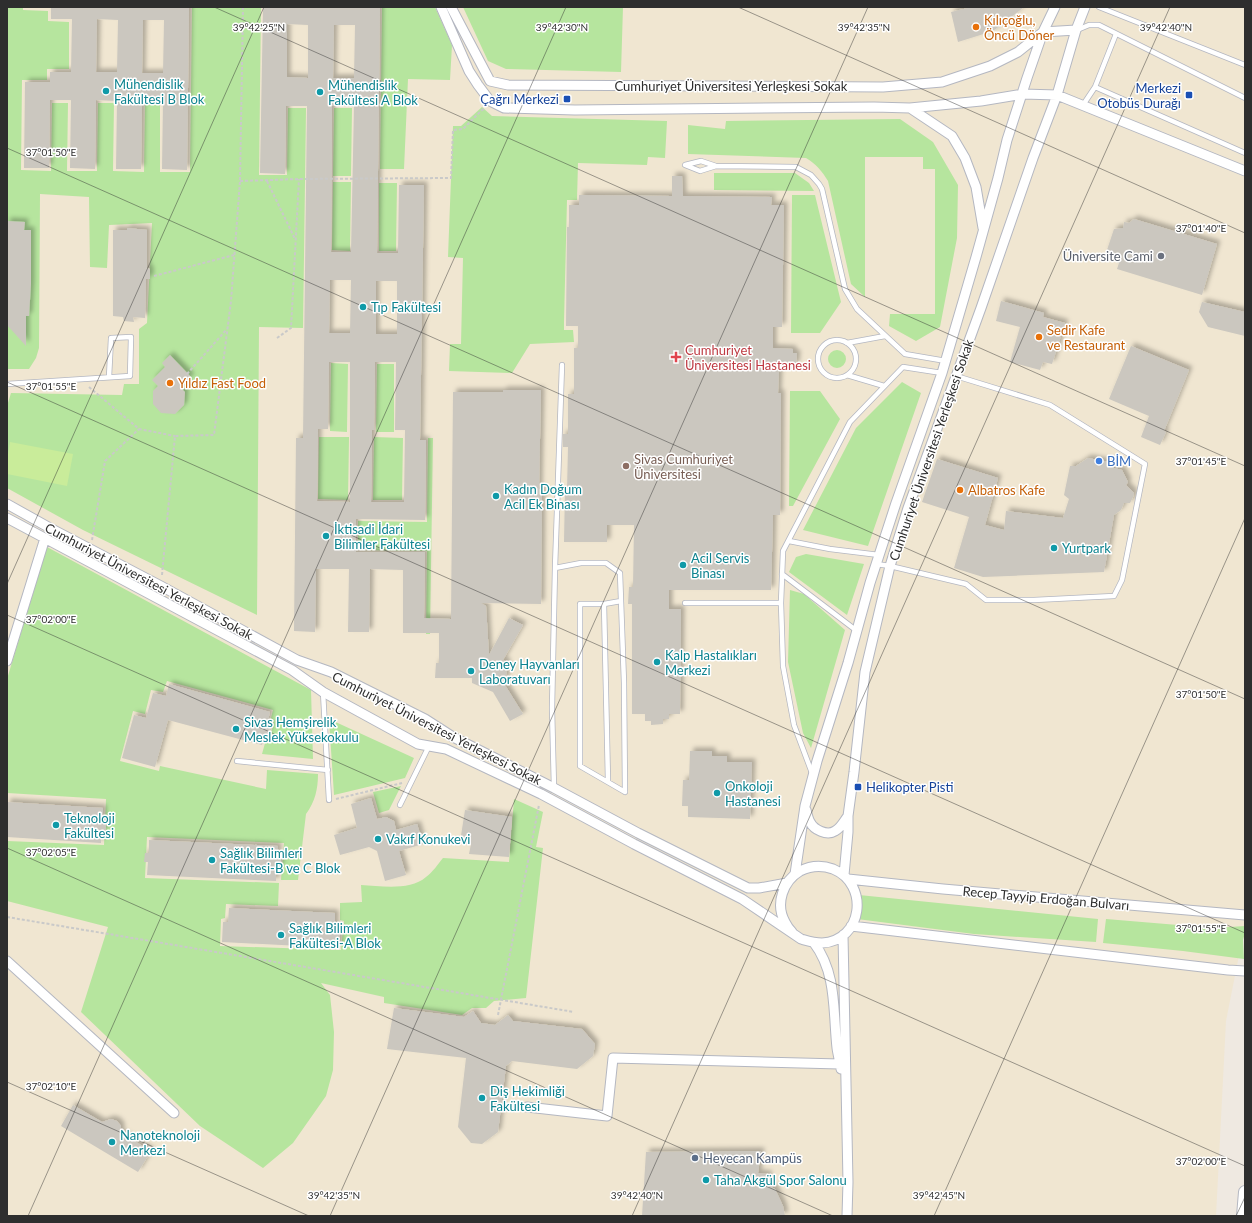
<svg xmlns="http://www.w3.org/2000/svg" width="1252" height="1223" font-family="Lato,sans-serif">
<defs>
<filter id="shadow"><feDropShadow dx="3.5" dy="-3.5" stdDeviation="2" flood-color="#0004"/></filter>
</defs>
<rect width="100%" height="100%" fill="#efe9e1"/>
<path fill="#f0e6d1" d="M7,7H1245V925L1226,1021L1216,1216H7Z"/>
<path fill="#b6e59e" d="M7,7H23V10L48,11V21L69,22V69H47V80H22L21,170L51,171L52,103H68L67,171H97L98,103H114L113,171L144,172L145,104H160V172H190L192,7H261L259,175H287L288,108H306L303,328L259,327L257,615L83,530L7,488V406L11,393L122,395L124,384H139V329L147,323L152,223L109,225L107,268L90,267L89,197L40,194L39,348L36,358L29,369H7Z
M382,7H435L452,45L450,80L408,79L404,169H380Z
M463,7H623L621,72L506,69L488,61Z
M482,107L492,116L667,121L665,158L648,157L647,165L578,163L577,200H567L564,322V330H573L574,342L530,344L512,373L449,371L450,344H461L463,258L448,257L453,126H461Z
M334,108H352L351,176H333Z
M900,119L933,142L958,185L957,238L940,327L916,341L889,326L890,314H935V169H923V157H865V297L851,284L828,181C822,171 816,164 806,158L688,154V125L725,129L726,121Z
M714,173H795L809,183L814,191L714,190Z
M333,182H351L350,251L332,250Z
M379,183H397L396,251H379Z
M792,195H815L841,302L820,333H791Z
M828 359a9 9 0 1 1 18 0a9 9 0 1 1-18 0Z
M331,363L348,364L347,432L330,431Z
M377,364H394V432H376Z
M902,382L921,393L868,546L803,530L856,428Z
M790,391H820L840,419L793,506H789Z
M319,437H349L348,500L318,499Z
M374,437L403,438L402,500H373Z
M428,438H433L430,634H426L427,551L358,550V521L427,522Z
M47,547L311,690L313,759L262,754L267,736H270L274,723L270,722L273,710L167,681L163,692L151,690L145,714L133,711L120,761L159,771L160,766L266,789L267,770L318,774C318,789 315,802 306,814L298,880H281L284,843L147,837L145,878L279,883L278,906L226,904L225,918L221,919L220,946L341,950L344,921L340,920V903L362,902L361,885C381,886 410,891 426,877C433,872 438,864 443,858L509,862L514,799L543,812L536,847L543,848L526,998L494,1001L486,1008H472L462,1015L384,1003V997L321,983L330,995L334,1032L333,1070L326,1096L293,1143L263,1168L200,1126L81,1012L108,927L7,901V841L104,845L106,799L7,793V679Z
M806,554L864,564L847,615L789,572L796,557Z
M790,590L804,594L845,630L811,748L803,733L788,662Z
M329,719L414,758L405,778L334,795Z
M401,786L389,810L379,813L373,792Z
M859,895L1098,919L1096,942L974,934L857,919Z
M1106,919L1214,928L1245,926V933L1243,940L1244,959L1183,951L1103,943Z"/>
<path fill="#c9ec9a" d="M10,442L73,454L67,486L7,474V460Z"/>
<path fill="#cbc7bf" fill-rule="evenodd" filter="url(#shadow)" d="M51,7H189L187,170L162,169L163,101H142L141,169H116L117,101L96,100L95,169L70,168L71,100H50L49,168H24L25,82H50V72H71L72,19H51ZM97,19L118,20L117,72H96ZM143,20H164L163,73H142Z
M263,7H380L377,253H398L399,185H424L420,440H426L425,520L356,519V552H425L424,618L451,619L453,392H503V390H541L539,489H542L541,604L481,603L486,606L489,655L509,618L523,625L503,660L507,662L506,679L503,682L523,714L510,721L493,692L472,683V678H435L436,663H439V633H403V570L370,569L369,632H348L349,569H316L315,632L294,631L296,438H303L307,106H286L285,174L260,173ZM287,24L308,25V78L287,77ZM334,25H355L354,78H333ZM332,106H354L351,252H331ZM330,280H351L350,333H329ZM376,281H397V334H376ZM329,362H350V502L317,501L318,429H328ZM375,362H396L395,430H405L404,502H371L372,430H374Z
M972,7H1024L993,31L958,42L951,12Z
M672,176H682L683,196L772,197L771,205H784L782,327H773V348L793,349V353H797L796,365H793V369L779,368L778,393H781L780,515H773L771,590H669V609H681L680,714H669V719H663V724L651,725V721H645V714H632V604H628L629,587H633L634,525H607V542H564L565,490H567L568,447H563V434H568V394H574V348H578V326H566L567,227H569V205H579V195L672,196Z
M1134,219L1217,244L1202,295L1117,269L1119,263L1109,259L1106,253L1114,229L1123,228L1124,222L1129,223Z
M7,221L25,222L24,230H31V284L29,316H26V346L7,325Z
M127,228L147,230V268L150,269V279H146L145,318L133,317L134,322L124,321L123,317L113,316V230H127Z
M1001,301L1044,313L1043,317L1065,323L1052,364L1043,362L1040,370L1010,362L1020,327L996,321Z
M1202,302L1245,312V336L1208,327L1199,312Z
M1131,346L1189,370L1164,431L1166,432L1160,445L1141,437L1149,416L1109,399Z
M170,355L191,377L180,387L185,392L184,405L175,414L161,413L153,404V391L158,386L152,380L165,367L162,363Z
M1088,458L1114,463V468L1122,470L1128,482L1126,485L1134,493L1133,497L1130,503H1124L1121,510L1114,515L1104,572L983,577L954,568L969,517L922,502L937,459L998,478L985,525L1004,530L1006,511L1063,518L1069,499L1064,495L1070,466H1076Z
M169,684L270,712L267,724L271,725L268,734L265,733L262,745L168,720L155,767L122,758L134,715L146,718L153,693L166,696Z
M690,751H712V756H727V762H752L750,819L688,817V806H682L683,780H689Z
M371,798L377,819L386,817L394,821L396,830L417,824L423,844L399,851L406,875L385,881L377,851L369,847L340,855L334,835L357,828L351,804Z
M7,802L103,808V821H106V830H102L101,843L7,837Z
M465,810L512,817L509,857L469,854L471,844L460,842Z
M149,840L278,846L277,858H281L280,868H276V881L147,875L148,862H144L145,853H149Z
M229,908L335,913V927H340L339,948L222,942L223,922H228Z
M394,1008L464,1017L473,1011L481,1023L495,1025L508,1015L513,1021L582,1029L595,1044L593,1056L577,1069L512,1061L506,1066L498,1132L482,1144L471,1143L458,1127L466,1058L387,1049Z
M73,1105L102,1122L111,1119L117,1121L121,1126V1133L151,1151L138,1172L61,1126Z
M761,1151L758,1173L768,1174L769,1186L775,1189L783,1206L785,1216H642L646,1152Z"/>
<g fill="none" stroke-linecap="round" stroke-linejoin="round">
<defs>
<path id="service" d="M1099,7L1245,65
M1077,30L1089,25H1099L1245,98
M1095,87L1245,153
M1083,105L1095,87L1116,34
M716,166L700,171L685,165L701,161L716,166L796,167L811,175L819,184L822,189L845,289L857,309L905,354L946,361
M818 359a19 19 0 1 1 38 0a19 19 0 1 1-38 0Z
M847,343L885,336
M847,375L884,386
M7,384L130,376L131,337L111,338L109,377
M789,541L830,549L879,555
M876,564L890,566L966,584L986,600H1034L1114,596L1122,580L1145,464L1050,405L956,376
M555,568L581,563H606L620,573L624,683L625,792
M782,574L857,631
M621,601L604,604H580V766L625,792
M685,603H781
M604,604L608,781
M323,692L329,800
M237,761L328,770
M812,773L794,725L783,666L781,603L783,551L850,422L903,367L942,373
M554,788L552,708L555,568L562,365
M400,805L429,746"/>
<path id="minor" d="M441,7L469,71L478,85L490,101L504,108L575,110L874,107L910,108L981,101L1023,94L1057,95L1245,171
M451,7L490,81L508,85L883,87L942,82L990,66L1018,52L1043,32L1076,30
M910,108L952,136L965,158L976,187L983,228
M7,504L50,528L161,586L297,660L331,672L425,719L453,737L554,788L638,833L748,888H759L787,883
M7,518L292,670L323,692L418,744L446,749L541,794L634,844L742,899L801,939C808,941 814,943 822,943C863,941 870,884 833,869C822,865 810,866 800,871C783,881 775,904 785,922C787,926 789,929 792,932
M7,661L45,538
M806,810C807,813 808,819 810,822C814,830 827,836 835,831C841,828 844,821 848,816
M795,874L805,806L817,761L848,663L870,583L896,503L942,373L976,257L998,178L1007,140L1027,78L1043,32L1055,7
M844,875L848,832V816L854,772L865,672L890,566L908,508L981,308L1033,158L1057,95L1076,30L1085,7
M848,879L943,889L1245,915
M851,926L1228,970L1245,971
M843,935L848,1182L847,1216
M814,943C837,973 833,1012 837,1048C838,1055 840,1062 841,1069
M7,961L174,1113
M527,1107L607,1116L613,1058L840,1064"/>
<path id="tertiary" d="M1243,1216L1245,1192"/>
</defs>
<use href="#service" stroke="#b4b7c1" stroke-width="6"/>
<use href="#minor" stroke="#b4b7c1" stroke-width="11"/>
<use href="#tertiary" stroke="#b4b7c1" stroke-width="14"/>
<path stroke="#c9c9c9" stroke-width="2" stroke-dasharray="3 2" stroke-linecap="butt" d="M240,181L299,179L451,178L453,130L463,129L482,110L484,109
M267,181L295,239
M154,276L234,255
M277,338L291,328L299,179
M187,374L227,329
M89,387L139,429L175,436
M92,540L105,461L139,429
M162,575L175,436L214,435L231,301L240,181L243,7
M336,799L402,783
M7,917L574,1012
M498,1015L539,805"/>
<use href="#service" stroke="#fff" stroke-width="4.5"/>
<use href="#minor" stroke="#fff" stroke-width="9"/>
<use href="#tertiary" stroke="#fff" stroke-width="12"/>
</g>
<path fill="none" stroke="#2e2e2e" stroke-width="1" stroke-opacity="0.45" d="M214,7L1245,466M738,7L1245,233M7,148L1245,699M7,382L1245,933M7,584L264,7M7,615L1245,1166M7,848L833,1216M7,1082L309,1216M28,1216L566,7M330,1216L868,7M632,1216L1170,7M934,1216L1245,518M1236,1216L1245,1197"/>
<g fill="#e8710a" stroke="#fff" stroke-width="1.5">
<circle cx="976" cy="27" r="4"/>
<circle cx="1039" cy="337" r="4"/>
<circle cx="170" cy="383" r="4"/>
<circle cx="960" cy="490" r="4"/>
</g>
<g fill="#0f9aa8" stroke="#fff" stroke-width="1.5">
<circle cx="106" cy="91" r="4"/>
<circle cx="320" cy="92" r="4"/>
<circle cx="363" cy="307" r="4"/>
<circle cx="496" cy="496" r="4"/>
<circle cx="326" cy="536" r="4"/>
<circle cx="1054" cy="548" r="4"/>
<circle cx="683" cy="565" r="4"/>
<circle cx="657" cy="662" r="4"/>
<circle cx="471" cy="671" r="4"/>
<circle cx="236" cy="729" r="4"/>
<circle cx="717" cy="793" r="4"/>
<circle cx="56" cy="825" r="4"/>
<circle cx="378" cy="839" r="4"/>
<circle cx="212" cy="860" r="4"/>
<circle cx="281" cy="935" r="4"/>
<circle cx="482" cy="1098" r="4"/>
<circle cx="112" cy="1142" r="4"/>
<circle cx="706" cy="1180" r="4"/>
</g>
<g fill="#1a4fb4" stroke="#fff" stroke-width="1.5">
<rect x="1185" y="91" width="8" height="8" rx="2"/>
<rect x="563" y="95" width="8" height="8" rx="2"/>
<rect x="854" y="783" width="8" height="8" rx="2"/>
</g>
<circle fill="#6b7280" stroke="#fff" stroke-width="1.5" cx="1161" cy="256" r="4"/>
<path fill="#e0444e" stroke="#fff" stroke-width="1.5" d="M674 351h4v4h4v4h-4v4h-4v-4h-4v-4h4z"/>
<circle fill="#3f7fe0" stroke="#fff" stroke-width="1.5" cx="1099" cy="461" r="4"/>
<circle fill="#8d6e63" stroke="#fff" stroke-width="1.5" cx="626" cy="466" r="4"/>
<circle fill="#5c6f8a" stroke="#fff" stroke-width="1.5" cx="695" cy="1158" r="4"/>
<g text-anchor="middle" stroke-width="3" stroke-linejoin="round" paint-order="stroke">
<g font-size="13" fill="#c56008" stroke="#fff" text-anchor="start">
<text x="984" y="25">Kılıçoğlu,<tspan x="984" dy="15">Öncü Döner</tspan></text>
<text x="1047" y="335">Sedir Kafe<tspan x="1047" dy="15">ve Restaurant</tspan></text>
<text x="178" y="388">Yıldız Fast Food</text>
<text x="968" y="495">Albatros Kafe</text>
</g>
<g font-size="13" fill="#0d838f" stroke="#fff" text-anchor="start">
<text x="114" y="89">Mühendislik<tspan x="114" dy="15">Fakültesi B Blok</tspan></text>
<text x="328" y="90">Mühendislik<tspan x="328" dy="15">Fakültesi A Blok</tspan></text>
<text x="371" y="312">Tıp Fakültesi</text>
<text x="504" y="494">Kadın Doğum<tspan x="504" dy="15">Acil Ek Binası</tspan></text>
<text x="334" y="534">İktisadi İdari<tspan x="334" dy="15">Bilimler Fakültesi</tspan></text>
<text x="1062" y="553">Yurtpark</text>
<text x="691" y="563">Acil Servis<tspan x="691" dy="15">Binası</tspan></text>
<text x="665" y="660">Kalp Hastalıkları<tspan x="665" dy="15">Merkezi</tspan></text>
<text x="479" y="669">Deney Hayvanları<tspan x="479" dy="15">Laboratuvarı</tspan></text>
<text x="244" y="727">Sivas Hemşirelik<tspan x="244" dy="15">Meslek Yüksekokulu</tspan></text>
<text x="725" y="791">Onkoloji<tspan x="725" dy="15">Hastanesi</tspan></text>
<text x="64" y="823">Teknoloji<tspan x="64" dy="15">Fakültesi</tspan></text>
<text x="386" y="844">Vakıf Konukevi</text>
<text x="220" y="858">Sağlık Bilimleri<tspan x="220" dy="15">Fakültesi-B ve C Blok</tspan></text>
<text x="289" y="933">Sağlık Bilimleri<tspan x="289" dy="15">Fakültesi-A Blok</tspan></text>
<text x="490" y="1096">Diş Hekimliği<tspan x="490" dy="15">Fakültesi</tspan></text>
<text x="120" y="1140">Nanoteknoloji<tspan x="120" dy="15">Merkezi</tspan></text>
<text x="714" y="1185">Taha Akgül Spor Salonu</text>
</g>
<g font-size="13" fill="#2e2e2e" stroke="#fff">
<text x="731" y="91">Cumhuriyet Üniversitesi Yerleşkesi Sokak</text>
<text transform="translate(931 450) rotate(-71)" y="5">Cumhuriyet Üniversitesi Yerleşkesi Sokak</text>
<text transform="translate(149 581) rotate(28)" y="5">Cumhuriyet Üniversitesi Yerleşkesi Sokak</text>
<text transform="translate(437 728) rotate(27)" y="5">Cumhuriyet Üniversitesi Yerleşkesi Sokak</text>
<text transform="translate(1046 898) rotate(5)" y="5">Recep Tayyip Erdoğan Bulvarı</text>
</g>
<g font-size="13" fill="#164399" stroke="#fff" text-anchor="end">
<text x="1181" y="93">Merkezi<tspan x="1181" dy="15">Otobüs Durağı</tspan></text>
<text x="559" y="104">Çağrı Merkezi</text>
<text x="866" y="792" text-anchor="start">Helikopter Pisti</text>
</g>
<g font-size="13" fill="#5b616d" stroke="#fff" text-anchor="end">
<text x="1153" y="261">Üniversite Cami</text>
</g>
<g font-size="13" fill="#be3a42" stroke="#fff" text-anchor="start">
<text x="685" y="355">Cumhuriyet<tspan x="685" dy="15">Üniversitesi Hastanesi</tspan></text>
</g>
<g font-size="13" fill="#785e54" stroke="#fff" text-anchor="start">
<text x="634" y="464">Sivas Cumhuriyet<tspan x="634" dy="15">Üniversitesi</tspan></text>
</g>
<g font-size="13" fill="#366cbe" stroke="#fff" text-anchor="start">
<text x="1107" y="466">BİM</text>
</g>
<g font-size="13" fill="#4e5e75" stroke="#fff" text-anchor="start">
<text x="703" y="1163">Heyecan Kampüs</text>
</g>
</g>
<g font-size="10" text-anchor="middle" fill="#2e2e2e" stroke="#fff" stroke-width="3" stroke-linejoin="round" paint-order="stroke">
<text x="259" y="31">39°42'25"N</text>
<text x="562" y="31">39°42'30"N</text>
<text x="864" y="31">39°42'35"N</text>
<text x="1166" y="31">39°42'40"N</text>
<text x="51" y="156">37°01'50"E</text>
<text x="1201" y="232">37°01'40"E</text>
<text x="51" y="390">37°01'55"E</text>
<text x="1201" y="465">37°01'45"E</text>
<text x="51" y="623">37°02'00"E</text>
<text x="1201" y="698">37°01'50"E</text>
<text x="51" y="856">37°02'05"E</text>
<text x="1201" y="932">37°01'55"E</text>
<text x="51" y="1090">37°02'10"E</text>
<text x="1201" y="1165">37°02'00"E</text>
<text x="334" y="1199">39°42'35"N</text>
<text x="637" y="1199">39°42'40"N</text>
<text x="939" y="1199">39°42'45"N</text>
</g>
<rect width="1252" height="1223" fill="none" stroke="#2e2e2e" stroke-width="16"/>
</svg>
